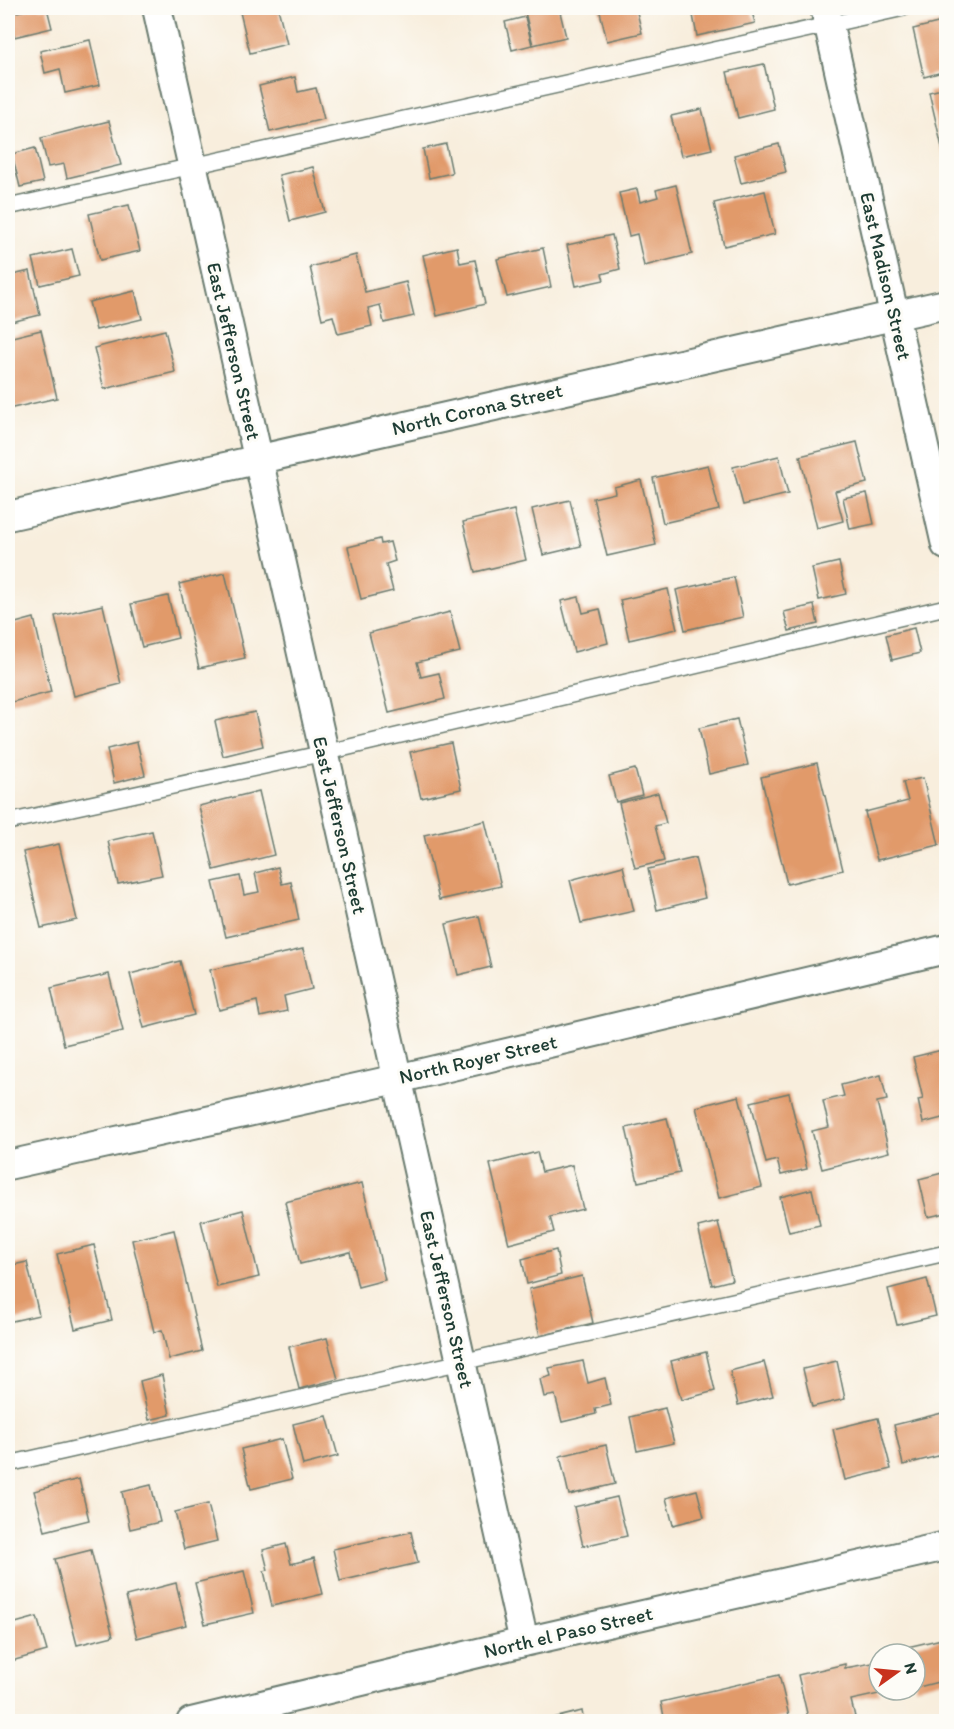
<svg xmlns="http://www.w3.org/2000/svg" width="954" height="1729" font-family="Itim,sans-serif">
<rect width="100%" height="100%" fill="#fdfcf7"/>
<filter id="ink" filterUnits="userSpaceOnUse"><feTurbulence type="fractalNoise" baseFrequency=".0167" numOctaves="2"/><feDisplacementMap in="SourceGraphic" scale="12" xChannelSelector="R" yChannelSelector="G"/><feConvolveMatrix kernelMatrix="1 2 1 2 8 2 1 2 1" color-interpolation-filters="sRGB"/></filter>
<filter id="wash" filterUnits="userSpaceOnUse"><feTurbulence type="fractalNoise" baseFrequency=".008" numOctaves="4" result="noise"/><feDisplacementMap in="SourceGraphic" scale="24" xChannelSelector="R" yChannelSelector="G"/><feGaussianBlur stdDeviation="1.35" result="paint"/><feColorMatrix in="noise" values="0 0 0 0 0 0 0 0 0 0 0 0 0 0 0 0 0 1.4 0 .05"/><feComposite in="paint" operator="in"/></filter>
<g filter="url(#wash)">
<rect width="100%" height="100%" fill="#f8eedd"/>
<g id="blocks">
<path fill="#e19a6b" d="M35,8H47L52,28L14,37L8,14Z
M239,8H278L287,44L250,53Z
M524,8H559L566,37L533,45Z
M599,8H636L642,33L607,41Z
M702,8H751L755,23L697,36L692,10Z
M525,17L532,45L512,50L505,22Z
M946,21V71L924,77L913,29Z
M90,40L100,85L65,93L60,69L45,73L40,51Z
M764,64L774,109L738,118L727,72Z
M295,77L298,92L316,88L324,119L270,132L259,86Z
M946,88V155L944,156L929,92Z
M702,109L712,149L681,156L671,116Z
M109,121L121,165L67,178L64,164L48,167L41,138Z
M446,144L452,173L429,178L423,149Z
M779,144L786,172L741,183L734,155Z
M35,148L43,182L20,187L12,154Z
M313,167L325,212L290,221L279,175Z
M676,185L692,254L644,266L637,234L629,236L619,193L637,189L640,202L658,197L656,190Z
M765,191L775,234L724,246L714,203Z
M129,205L140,251L100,260L89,214Z
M612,235L620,269L602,274L604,280L576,286L567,245Z
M457,247L460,263L475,260L485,304L437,316L423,255Z
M543,248L551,287L507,297L497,259Z
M72,249L79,276L40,285L33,258Z
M356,255L365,292L406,282L414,316L384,323L380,305L368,308L372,326L338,334L333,316L322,319L310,267Z
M30,271L40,315L11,322L8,306V276Z
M135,291L142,319L96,330L89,302Z
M41,330L57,398L8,409V338Z
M165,330L175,372L104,389L94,348Z
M857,442L867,483L835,491L843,521L817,528L800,456Z
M779,456L788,494L743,505L733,467Z
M708,465L719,510L663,523L653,478Z
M641,480L656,545L607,556L593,498L615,493L614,487Z
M867,493L874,524L850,529L843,498Z
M570,500L581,546L543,555L532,509Z
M514,510L526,560L475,572L463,522Z
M380,539L381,544L390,542L395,561L386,564L393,591L361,599L348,547Z
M839,562L846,594L819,600L812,568Z
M225,573L245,658L199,668L179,584Z
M734,577L743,617L685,630L676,590Z
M668,589L677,629L629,640L620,600Z
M168,596L178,638L142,647L131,604Z
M579,597L583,613L600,609L608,643L574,652L561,601Z
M103,605L121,684L74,696L55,616Z
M814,605L818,624L789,631L784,612Z
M450,612L460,652L417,662L421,677L439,673L445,699L389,713L369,633Z
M34,618L51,692L8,703V625Z
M914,628L920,653L892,660L886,635Z
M255,712L263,746L223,756L215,721Z
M737,719L748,765L709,774L699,728Z
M137,742L145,775L114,783L107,749Z
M451,743L461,789L421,798L410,752Z
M817,763L843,870L787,884L761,777Z
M635,769L642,795L616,802L609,776Z
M923,778L939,845L877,860L865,812L908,801L903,782Z
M259,791L274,855L214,870L199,806Z
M658,793L666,823L655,826L664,861L635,868L619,803Z
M485,821L501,886L439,900L424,835Z
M152,831L162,875L118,884L108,841Z
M59,844L77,920L41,928L23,852Z
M695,858L705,898L657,910L648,869Z
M623,866L634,911L581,923L570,880Z
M278,867L282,884L291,882L299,920L226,937L213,882L240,876L244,895L259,892L255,873Z
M479,916L491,967L458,975L446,924Z
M303,949L312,989L284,996L287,1011L260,1017L257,1001L219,1010L210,970Z
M180,961L194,1015L144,1028L130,974Z
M109,974L123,1031L64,1045L51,988Z
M946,1049V1117L923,1123L918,1100L923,1099L913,1057Z
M881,1075L887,1100L877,1102L889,1152L822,1169L812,1131L829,1127L823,1101L844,1096L841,1085Z
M789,1093L807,1169L781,1175L777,1160L766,1163L751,1102Z
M739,1096L762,1187L719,1198L696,1107Z
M667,1118L680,1173L638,1182L626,1128Z
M537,1152L542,1172L572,1165L583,1209L550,1217L554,1232L509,1244L490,1164Z
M946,1172V1213L928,1217L919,1179Z
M362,1183L385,1280L358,1287L350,1252L300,1264L285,1202Z
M812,1189L820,1225L789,1232L780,1197Z
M243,1210L259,1277L217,1287L201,1221Z
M718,1222L732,1280L712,1285L698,1227Z
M174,1230L202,1351L169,1359L162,1330L154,1332L132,1240Z
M94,1245L112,1320L75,1329L57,1254Z
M556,1250L561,1275L527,1284L522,1259Z
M27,1262L39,1315L8,1322V1266Z
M582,1276L593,1323L540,1336L529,1289Z
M927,1279L936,1316L897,1325L888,1289Z
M327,1338L338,1379L299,1389L289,1347Z
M706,1352L715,1391L681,1400L671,1361Z
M583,1361L588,1383L605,1378L611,1405L595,1409L596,1414L562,1422L555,1395L544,1397L540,1379L551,1376L549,1368Z
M837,1361L845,1399L812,1407L803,1369Z
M764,1362L773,1396L738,1405L730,1371Z
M162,1375L170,1415L149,1420L140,1381Z
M665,1408L674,1443L637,1451L630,1417Z
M946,1412V1454L903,1465L894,1425Z
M327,1416L338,1456L303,1465L293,1424Z
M878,1418L891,1469L845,1480L833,1429Z
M282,1439L292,1479L251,1489L241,1449Z
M606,1445L615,1484L569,1495L560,1456Z
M79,1479L89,1520L45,1531L34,1491Z
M151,1485L160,1522L130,1529L122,1492Z
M697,1490L704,1517L673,1525L666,1498Z
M617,1497L627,1536L583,1546L574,1507Z
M208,1504L217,1541L184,1549L175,1512Z
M411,1532L418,1563L340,1581L333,1549Z
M286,1544L291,1564L314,1558L323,1594L272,1606L264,1571L268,1570L263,1550Z
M91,1550L113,1636L77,1645L55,1559Z
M244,1571L254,1613L205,1624L195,1583Z
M176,1583L186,1625L137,1638L126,1596Z
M37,1617L47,1651L8,1662V1625Z
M946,1638V1680L915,1688V1654H887L886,1652Z
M872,1663L879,1694L851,1700L855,1717L837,1722H809L798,1675L845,1664V1668Z
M779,1675L789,1716L765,1722H665L661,1702Z
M582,1711L584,1722H541V1721Z"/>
</g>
</g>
<g filter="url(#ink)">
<use href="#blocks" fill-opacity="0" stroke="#6b7b6f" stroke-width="1.5"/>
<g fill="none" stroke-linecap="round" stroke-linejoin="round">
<defs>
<path id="service" d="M8,207L904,8
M8,822L324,753L946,607
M8,1464L946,1253"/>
<path id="minor" d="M157,8L524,1642
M825,8L946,545
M8,516L946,304
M8,1165L397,1079L946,949
M191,1722L524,1642L946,1546"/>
</defs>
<use href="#service" stroke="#6b7b6f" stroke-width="18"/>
<use href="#minor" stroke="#6b7b6f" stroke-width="32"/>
<use href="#service" stroke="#fff" stroke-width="15"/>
<use href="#minor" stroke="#fff" stroke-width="28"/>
</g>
</g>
<g text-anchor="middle" stroke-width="6" stroke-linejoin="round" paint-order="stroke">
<g font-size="20" fill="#1f3d34" stroke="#fdfcf7">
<text transform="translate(886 276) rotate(77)" y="7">East Madison Street</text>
<text transform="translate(234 351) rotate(77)" y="7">East Jefferson Street</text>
<text transform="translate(477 409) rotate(-13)" y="7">North Corona Street</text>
<text transform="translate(340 825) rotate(77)" y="7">East Jefferson Street</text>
<text transform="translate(478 1059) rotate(-13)" y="7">North Royer Street</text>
<text transform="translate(447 1299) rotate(77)" y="7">East Jefferson Street</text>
<text transform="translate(568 1632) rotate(-13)" y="7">North el Paso Street</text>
</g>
</g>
<rect width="954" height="1729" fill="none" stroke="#fdfcf7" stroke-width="30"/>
<g transform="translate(897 1672) rotate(75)"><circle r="28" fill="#fdfcf7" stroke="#a4b0a9" stroke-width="1.5"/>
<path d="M0-4.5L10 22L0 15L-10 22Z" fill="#c8321e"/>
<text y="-9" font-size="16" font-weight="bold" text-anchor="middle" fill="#1f3d34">N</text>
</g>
</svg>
